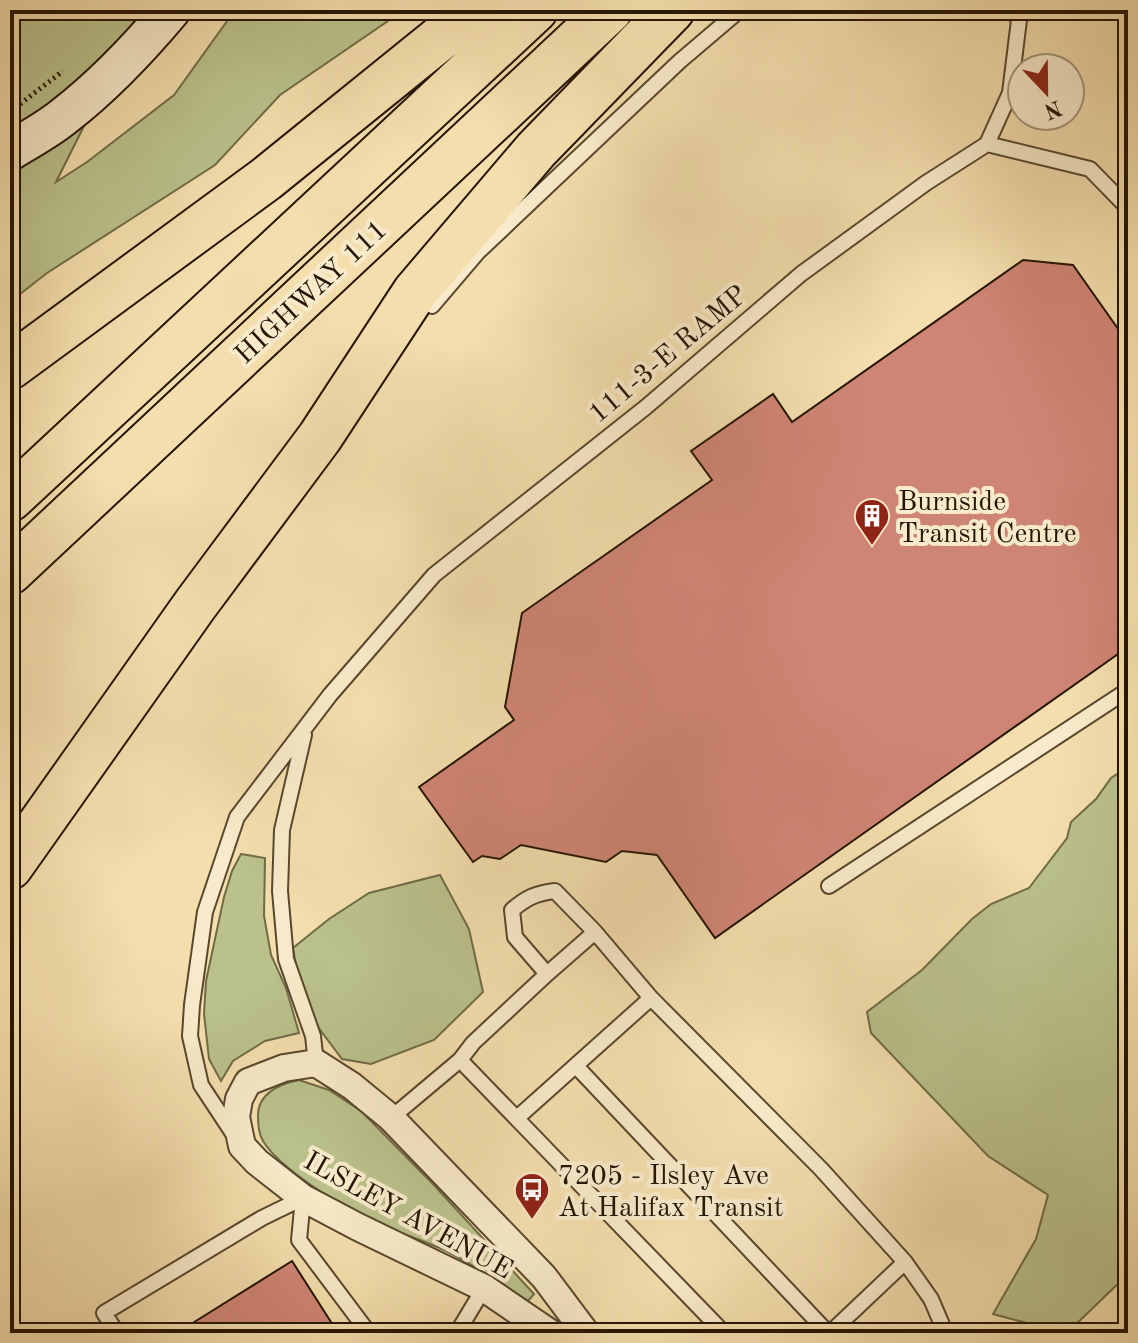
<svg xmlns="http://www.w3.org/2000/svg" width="1138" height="1343" font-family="'Old Standard TT',serif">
<rect width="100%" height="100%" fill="#f4dead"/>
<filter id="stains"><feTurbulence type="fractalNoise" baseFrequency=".0025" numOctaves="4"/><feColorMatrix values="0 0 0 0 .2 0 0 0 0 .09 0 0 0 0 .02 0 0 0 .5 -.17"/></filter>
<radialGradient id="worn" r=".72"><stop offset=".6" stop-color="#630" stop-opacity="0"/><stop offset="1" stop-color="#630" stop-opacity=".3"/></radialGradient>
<path fill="#bac18b" stroke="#706b46" stroke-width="2" d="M10,10H142L56,182L87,162L174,95L235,10H404L280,95L215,165L47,273L10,302Z
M1128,767V1274L1067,1333H1064L993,1314L1036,1239L1048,1195L988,1156L871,1033L867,1012L922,970L972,919L991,904L1029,888L1067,838L1071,822L1096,799L1111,778Z
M241,854L265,858L264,916L271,955L286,988L299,1033L265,1041L233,1061L221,1081L209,1059L204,1014L206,981L224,897L232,871Z
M440,875L469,929L483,992L434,1040L371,1064L342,1059L303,1007L293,948L329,919L369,893Z
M299,1080L329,1090L361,1111L433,1184L534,1294L528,1301C502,1285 477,1267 450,1253C425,1240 396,1233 371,1220C342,1207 279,1168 263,1141C259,1134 258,1125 258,1117C257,1094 279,1084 299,1080Z"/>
<path fill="#cf8574" stroke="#251502" stroke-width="2" d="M1023,260L1073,265L1128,343V647L715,938L657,855L622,851L606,862L521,845L500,859L482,856L473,862L419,787L514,720L505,707L522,613L712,480L691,451L773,394L792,422Z
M292,1261L338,1333H185L183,1329Z"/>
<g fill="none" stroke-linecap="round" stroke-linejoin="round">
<defs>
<path id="lane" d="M987,144L1090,169L1128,208
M432,306L478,252L680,61L740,10
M304,735L282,830L280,891L286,959L313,1036L316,1063
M829,886L1128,690
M547,974L515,937L512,910C526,898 536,893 555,891L595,932
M460,1060L724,1333
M576,1066L828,1333
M391,1118L460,1060L473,1043L547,974L595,932L651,998L821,1169L905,1262L931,1299L943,1327V1333
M517,1118L651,998
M232,1132L201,1085L190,1036L192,1005L205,912L237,817L330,695L434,575L646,407L801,274L926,183L987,144L1010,93L1019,20L1012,10
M303,1198L299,1240L368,1332L374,1333
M117,1333L104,1313L262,1218L303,1198
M457,1333L484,1288
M830,1333L905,1262"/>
<path id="street" d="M550,1333L484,1288L358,1227L303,1198L257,1162L242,1146L236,1117L239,1099L248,1082L284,1068L316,1063L352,1086L391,1118L544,1277L586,1333"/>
<path id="secondary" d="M10,151C28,140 47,130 63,117C102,87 140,47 171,10"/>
<path id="highway" d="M10,367L266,179L475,10
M10,499L535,10
M10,572L610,10
M10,867L195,605L320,437L415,292L536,150L672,10"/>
</defs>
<use href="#lane" stroke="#59472d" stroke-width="18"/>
<use href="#street" stroke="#59472d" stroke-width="30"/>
<use href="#secondary" stroke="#251502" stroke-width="42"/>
<use href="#highway" stroke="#251502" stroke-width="48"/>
<path stroke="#251502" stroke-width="5" stroke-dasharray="2 4" stroke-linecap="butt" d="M20,104L63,71"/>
<use href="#lane" stroke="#f8eaca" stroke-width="14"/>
<use href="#street" stroke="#f8eaca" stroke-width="26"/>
<use href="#secondary" stroke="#f8eaca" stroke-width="38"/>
<use href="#highway" stroke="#f4dead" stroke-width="44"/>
</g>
<defs>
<symbol id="building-pin" viewBox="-11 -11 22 30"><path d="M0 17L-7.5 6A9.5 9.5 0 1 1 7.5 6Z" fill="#8f2418" stroke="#f8eaca"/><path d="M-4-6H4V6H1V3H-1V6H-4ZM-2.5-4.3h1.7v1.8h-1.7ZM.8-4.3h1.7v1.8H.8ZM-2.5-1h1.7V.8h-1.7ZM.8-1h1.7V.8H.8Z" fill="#fff"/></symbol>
<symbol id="bus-pin" viewBox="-11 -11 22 30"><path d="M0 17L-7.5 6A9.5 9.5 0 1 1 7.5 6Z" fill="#8f2418" stroke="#f8eaca"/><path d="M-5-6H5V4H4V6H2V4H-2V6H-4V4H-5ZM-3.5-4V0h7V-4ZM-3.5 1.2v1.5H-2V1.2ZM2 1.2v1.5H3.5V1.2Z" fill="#fff"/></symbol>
</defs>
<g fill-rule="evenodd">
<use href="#building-pin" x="852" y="496" width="40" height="54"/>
<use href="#bus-pin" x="512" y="1170" width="40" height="54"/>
</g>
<g text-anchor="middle" stroke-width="8" stroke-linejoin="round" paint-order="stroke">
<g font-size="28" fill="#251502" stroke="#f8eaca">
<text transform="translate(310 291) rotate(-43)" y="10">HIGHWAY 111</text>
<text transform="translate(667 353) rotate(-40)" y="10">111-3-E RAMP</text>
<text transform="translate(409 1214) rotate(29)" y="10">ILSLEY AVENUE</text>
</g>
<g font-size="28" fill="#251502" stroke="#f8eaca" text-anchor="start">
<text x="898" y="510">Burnside<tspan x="898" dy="32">Transit Centre</tspan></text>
<text x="558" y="1184">7205 - Ilsley Ave<tspan x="558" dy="32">At Halifax Transit</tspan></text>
</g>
</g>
<rect width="1138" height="1343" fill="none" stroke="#f4dead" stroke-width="40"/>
<rect x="12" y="12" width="1114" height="1319" fill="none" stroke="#251502" stroke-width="4"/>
<rect x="20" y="20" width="1098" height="1303" fill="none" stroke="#251502" stroke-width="2"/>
<g transform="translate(1046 92) rotate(158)"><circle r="38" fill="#f8eaca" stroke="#a4957a" stroke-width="2"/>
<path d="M0-6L14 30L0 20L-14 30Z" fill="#8f2418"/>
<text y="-12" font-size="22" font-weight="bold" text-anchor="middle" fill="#251502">N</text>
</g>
<rect width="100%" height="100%" filter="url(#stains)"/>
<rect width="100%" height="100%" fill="url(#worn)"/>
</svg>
